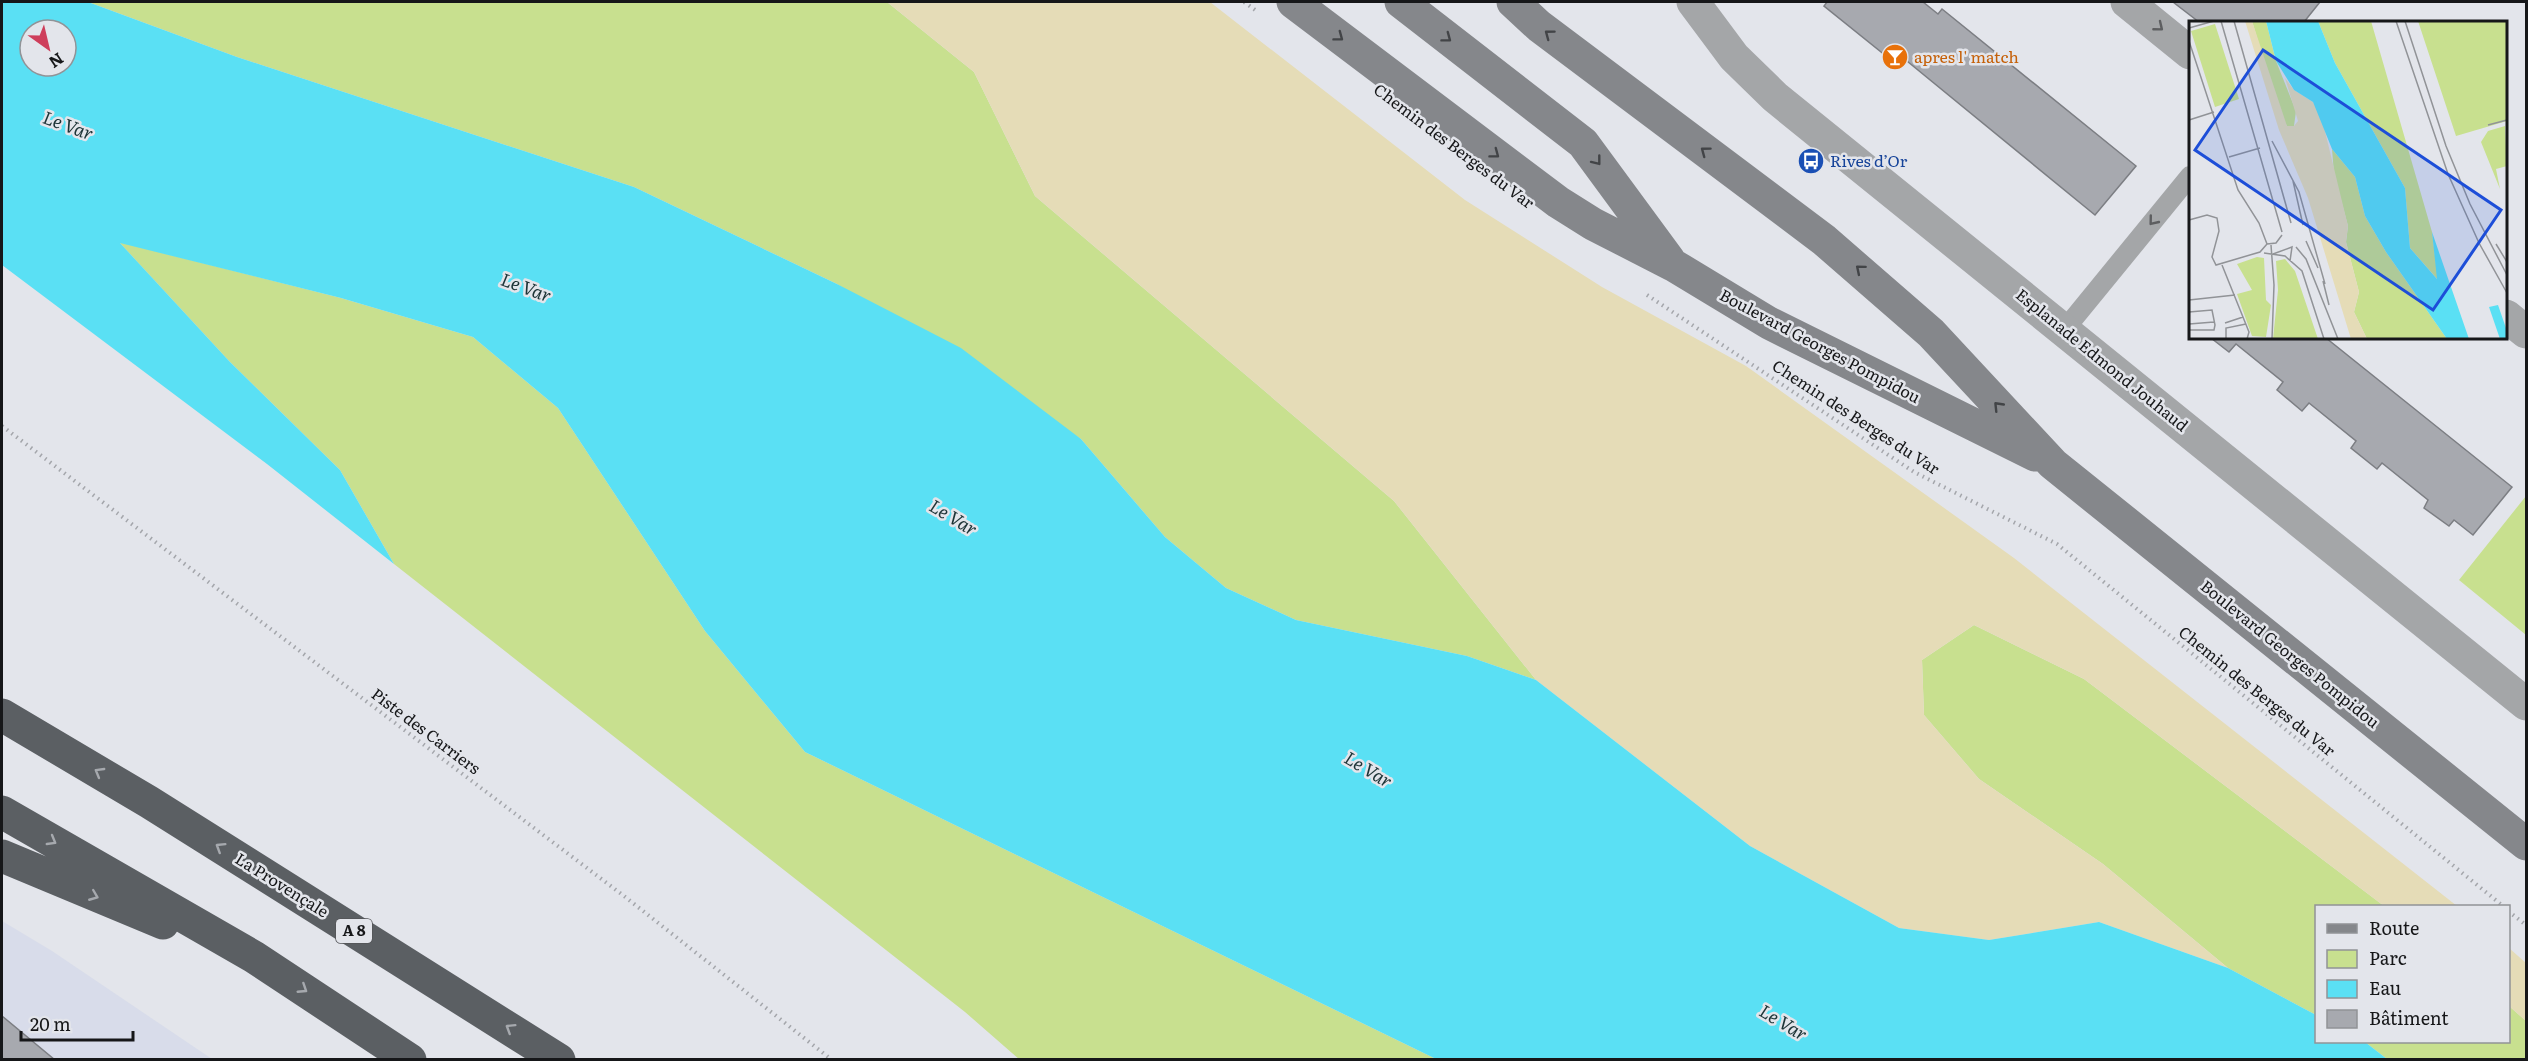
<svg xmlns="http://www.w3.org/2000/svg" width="2528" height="1061" font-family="Literata,serif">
<rect width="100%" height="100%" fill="#e3e5eb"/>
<path fill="#d8dcea" d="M2,921L52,951L212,1059L2,1060Z"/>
<path fill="#c8e08f" d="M88,2H887L974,72L1035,196L1394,501L1536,680L1467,656L1296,620L1226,588L1165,537L1081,439L837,284L634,187L237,57Z
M119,242L341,298L473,337L558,408L705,631L805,752L1436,1059H1019L965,1012L394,564L340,470L230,362Z
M2526,496V635L2459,580Z
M1974,625L2084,679L2384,906H2316V1015L2228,968L2103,864L1979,779L1924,715L1922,660Z
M2509,1006L2526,1021V1059H2387L2365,1042H2508Z"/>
<path fill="#e5dcb7" d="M887,2H1210L1465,200L1602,287L1746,366L2014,558L2457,906H2384L2084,679L1974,625L1922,660L1924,715L1979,779L2103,864L2228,968L2099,922L1989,940L1899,928L1750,846L1536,680L1394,501L1035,196L974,72Z
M2509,948L2526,963V1021L2509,1006Z"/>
<path fill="#5ae0f4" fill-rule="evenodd" d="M2,2H88L237,57L634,187L837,284L961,348L1081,439L1165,537L1226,588L1296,620L1467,656L1536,680L1750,846L1899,928L1989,940L2099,922L2228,968L2316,1015V1042H2365L2387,1059H1436L805,752L705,631L558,408L473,337L341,298L120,243L230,362L340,470L394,564L267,464L2,265ZM30,30H66V66H30Z"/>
<path fill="#a7a9af" stroke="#7c7e83" stroke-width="1.5" d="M1827,2H1923L1938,14L1942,9L2136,166L2095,215L1902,57L1896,64L1824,6Z
M2173,2H2320L2304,22H2199Z
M2211,338H2326L2512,487L2473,535L2454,520L2449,526L2424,508L2428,500L2382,463L2377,469L2351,448L2356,441L2309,403L2302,411L2277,390L2283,382L2236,344L2229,352Z
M2,1016L55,1060H2Z"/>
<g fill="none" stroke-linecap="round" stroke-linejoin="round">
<path stroke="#a4a6ab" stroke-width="4" stroke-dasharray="1.5 4.5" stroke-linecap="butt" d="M1244,2L1258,12
M1647,295L1914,472L2057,544L2503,906
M2,426L624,896L832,1060
M2508,911L2526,925"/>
<path stroke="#a4a6a8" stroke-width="20" d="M2065,329L2190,176"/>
<path stroke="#a4a6a8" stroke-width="33" d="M1693,2L1734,57L1775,97L2526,704
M2127,2L2190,53
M2506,316L2526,332"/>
<path stroke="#85878b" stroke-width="33" d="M1293,2L1558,202L1593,224L1673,265L1769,323L2035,455
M1401,2L1583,143L1669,260
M1513,2L1539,26L1824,240L1931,333L2053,464L2526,844"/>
<path stroke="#5b5f63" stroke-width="33" d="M2,715L149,802L559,1060
M2,812L254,957L410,1060
M2,856L163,923"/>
</g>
<defs><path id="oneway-chevron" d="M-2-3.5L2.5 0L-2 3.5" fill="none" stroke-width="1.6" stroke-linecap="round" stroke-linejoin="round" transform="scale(1.5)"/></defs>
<g stroke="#5d5e60">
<use href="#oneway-chevron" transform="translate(2159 27) rotate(39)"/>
<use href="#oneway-chevron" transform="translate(2153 221) rotate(129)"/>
</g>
<g stroke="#424447">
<use href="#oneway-chevron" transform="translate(1549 34) rotate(-143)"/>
<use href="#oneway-chevron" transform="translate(1339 37) rotate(37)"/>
<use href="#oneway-chevron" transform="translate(1447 38) rotate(37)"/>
<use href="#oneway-chevron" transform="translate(1705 151) rotate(-143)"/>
<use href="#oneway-chevron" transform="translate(1495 154) rotate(37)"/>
<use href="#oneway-chevron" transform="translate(1597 161) rotate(52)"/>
<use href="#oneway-chevron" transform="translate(1860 269) rotate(-140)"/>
<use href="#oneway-chevron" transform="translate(1998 406) rotate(-134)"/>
</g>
<g stroke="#a6a9ae">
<use href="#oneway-chevron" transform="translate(99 772) rotate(-150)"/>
<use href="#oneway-chevron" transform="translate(52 841) rotate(30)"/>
<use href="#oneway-chevron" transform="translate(220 847) rotate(-148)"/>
<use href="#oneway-chevron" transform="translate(94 896) rotate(22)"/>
<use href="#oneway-chevron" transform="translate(303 989) rotate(33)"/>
<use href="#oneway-chevron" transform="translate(510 1028) rotate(-148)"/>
</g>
<defs>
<symbol id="bar-disc" viewBox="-11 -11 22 22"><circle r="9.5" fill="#e8710a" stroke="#e3e5eb"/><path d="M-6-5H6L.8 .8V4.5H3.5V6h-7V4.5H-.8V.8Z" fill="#fff"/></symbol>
<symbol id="bus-disc" viewBox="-11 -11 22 22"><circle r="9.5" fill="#1a4fb4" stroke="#e3e5eb"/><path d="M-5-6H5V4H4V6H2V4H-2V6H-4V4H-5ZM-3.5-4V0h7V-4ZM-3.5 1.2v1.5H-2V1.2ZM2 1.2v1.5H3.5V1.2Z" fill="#fff"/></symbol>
</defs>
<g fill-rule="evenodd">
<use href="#bar-disc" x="1880" y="42" width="30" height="30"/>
<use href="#bus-disc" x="1796" y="146" width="30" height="30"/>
</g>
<g text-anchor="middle" stroke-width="5" stroke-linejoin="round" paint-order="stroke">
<rect fill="#e3e5eb" stroke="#545558" stroke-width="1.5" x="336" y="919" width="36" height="24" rx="4.5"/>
<g font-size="15" font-weight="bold" fill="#161719">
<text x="354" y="936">A 8</text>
</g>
<g font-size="16" fill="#c56008" stroke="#e3e5eb" text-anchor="start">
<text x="1914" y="63">apres l' match</text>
</g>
<g font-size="16" fill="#161719" stroke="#e3e5eb">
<text transform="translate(1454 146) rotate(37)" y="6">Chemin des Berges du Var</text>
<text transform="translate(1820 346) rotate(28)" y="6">Boulevard Georges Pompidou</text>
<text transform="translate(2102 360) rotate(39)" y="6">Esplanade Edmond Jouhaud</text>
<text transform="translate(1856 417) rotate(33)" y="6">Chemin des Berges du Var</text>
<text transform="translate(2290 654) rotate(39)" y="6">Boulevard Georges Pompidou</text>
<text transform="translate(2257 691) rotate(39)" y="6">Chemin des Berges du Var</text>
<text transform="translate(426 731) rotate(37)" y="6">Piste des Carriers</text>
<text transform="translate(282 885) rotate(32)" y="6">La Provençale</text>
</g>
<g font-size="16" fill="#164399" stroke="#e3e5eb" text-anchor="start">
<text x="1830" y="167">Rives d’Or</text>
</g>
<g font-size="18" font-style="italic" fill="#1c3336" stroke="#e3e5eb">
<text transform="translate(68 126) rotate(20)" y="6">Le Var</text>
<text transform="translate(526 288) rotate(20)" y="6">Le Var</text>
<text transform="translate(953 518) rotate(31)" y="6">Le Var</text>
<text transform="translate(1368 770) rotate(31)" y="6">Le Var</text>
<text transform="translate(1783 1023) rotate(31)" y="6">Le Var</text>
</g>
</g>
<g transform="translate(2189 21)">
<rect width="318" height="318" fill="#e3e5eb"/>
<path d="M63,0H77L87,40L107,90L105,105H98L91,93ZM129,0H182L243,211L249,259L221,227L216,167L146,42ZM229,0H318V100L267,115ZM26,3L50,78L26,86L2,10ZM316,105L318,145L307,148L311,168L292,121L299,110ZM143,128L166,156L176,195L197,231L258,318H178L165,291L170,271L157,221L159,205L145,153ZM68,236L75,237L77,279L82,284L77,316L63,315L48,273L63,269L48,243ZM96,238L106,250L129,318H84L89,269L87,240Z" fill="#c8e08f"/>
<path d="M56,0H63L98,105H105L109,100L96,57L105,69L124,81L133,98L159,205L157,221L170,271L165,291L178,318H162L119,177L90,109Z" fill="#e5dcb7"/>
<path d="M77,0H129L146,42L216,167L221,227L248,258L243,211L280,318H258L197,231L176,195L166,156L143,128L124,81L105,69L87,40ZM309,284L318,310V318H311L300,286Z" fill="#5ae0f4"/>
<path fill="none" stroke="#919397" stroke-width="1.5" d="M32,0L93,211M45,0L102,202M207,0L259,153L290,222L318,272M216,0L257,125L281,183L318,254M0,7L25,0M0,20L49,169L70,202L78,223M0,99L25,91M299,104L318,99M83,120L110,171L136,263M40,136L71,127M104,160L114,204M0,199L18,194L28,197L30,210L23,236L27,244L71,231L78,223M117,220L129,247M78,223L87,222L93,214M307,223L318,241M82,224L85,264L83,318M107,226L117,238L149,318M75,232L96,235L113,250L135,318M84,233L103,226L101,240M33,244L60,311L58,318M134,260L140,284M0,279L46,274M0,291L23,289L26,304L25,309H0M36,302L54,296M0,303L25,301M37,318V307L57,303"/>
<path fill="#1d4ed8" fill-opacity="0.15" stroke="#1d4ed8" stroke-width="3" d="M74,29L312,189L244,289L6,129Z"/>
<rect width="318" height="318" fill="none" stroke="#161719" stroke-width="3"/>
</g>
<rect width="2528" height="1061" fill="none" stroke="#161719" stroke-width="6"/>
<rect x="2315" y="905" width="195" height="138" fill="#e3e5eb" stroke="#919397" stroke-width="1.5"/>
<rect x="2327" y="924" width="30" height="9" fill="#85878b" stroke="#919397" stroke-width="1.5"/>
<text x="2369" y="935" font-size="18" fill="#161719">Route</text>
<rect x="2327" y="950" width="30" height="18" fill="#c8e08f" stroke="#919397" stroke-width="1.5"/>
<text x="2369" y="965" font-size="18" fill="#161719">Parc</text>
<rect x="2327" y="980" width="30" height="18" fill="#5ae0f4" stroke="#919397" stroke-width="1.5"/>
<text x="2369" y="995" font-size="18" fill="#161719">Eau</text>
<rect x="2327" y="1010" width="30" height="18" fill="#a7a9af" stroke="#919397" stroke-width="1.5"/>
<text x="2369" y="1025" font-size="18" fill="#161719">Bâtiment</text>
<g transform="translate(48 48) rotate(146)"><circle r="28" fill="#e3e5eb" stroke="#919397" stroke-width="1.5"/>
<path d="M0-4.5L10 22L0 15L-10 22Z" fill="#ce3e5b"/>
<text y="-9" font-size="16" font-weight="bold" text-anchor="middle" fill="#161719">N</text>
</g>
<path d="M21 1031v9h112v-9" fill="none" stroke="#161719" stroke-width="3"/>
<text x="30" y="1031" font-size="18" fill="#161719" stroke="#e3e5eb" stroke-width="4.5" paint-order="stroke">20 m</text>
</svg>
